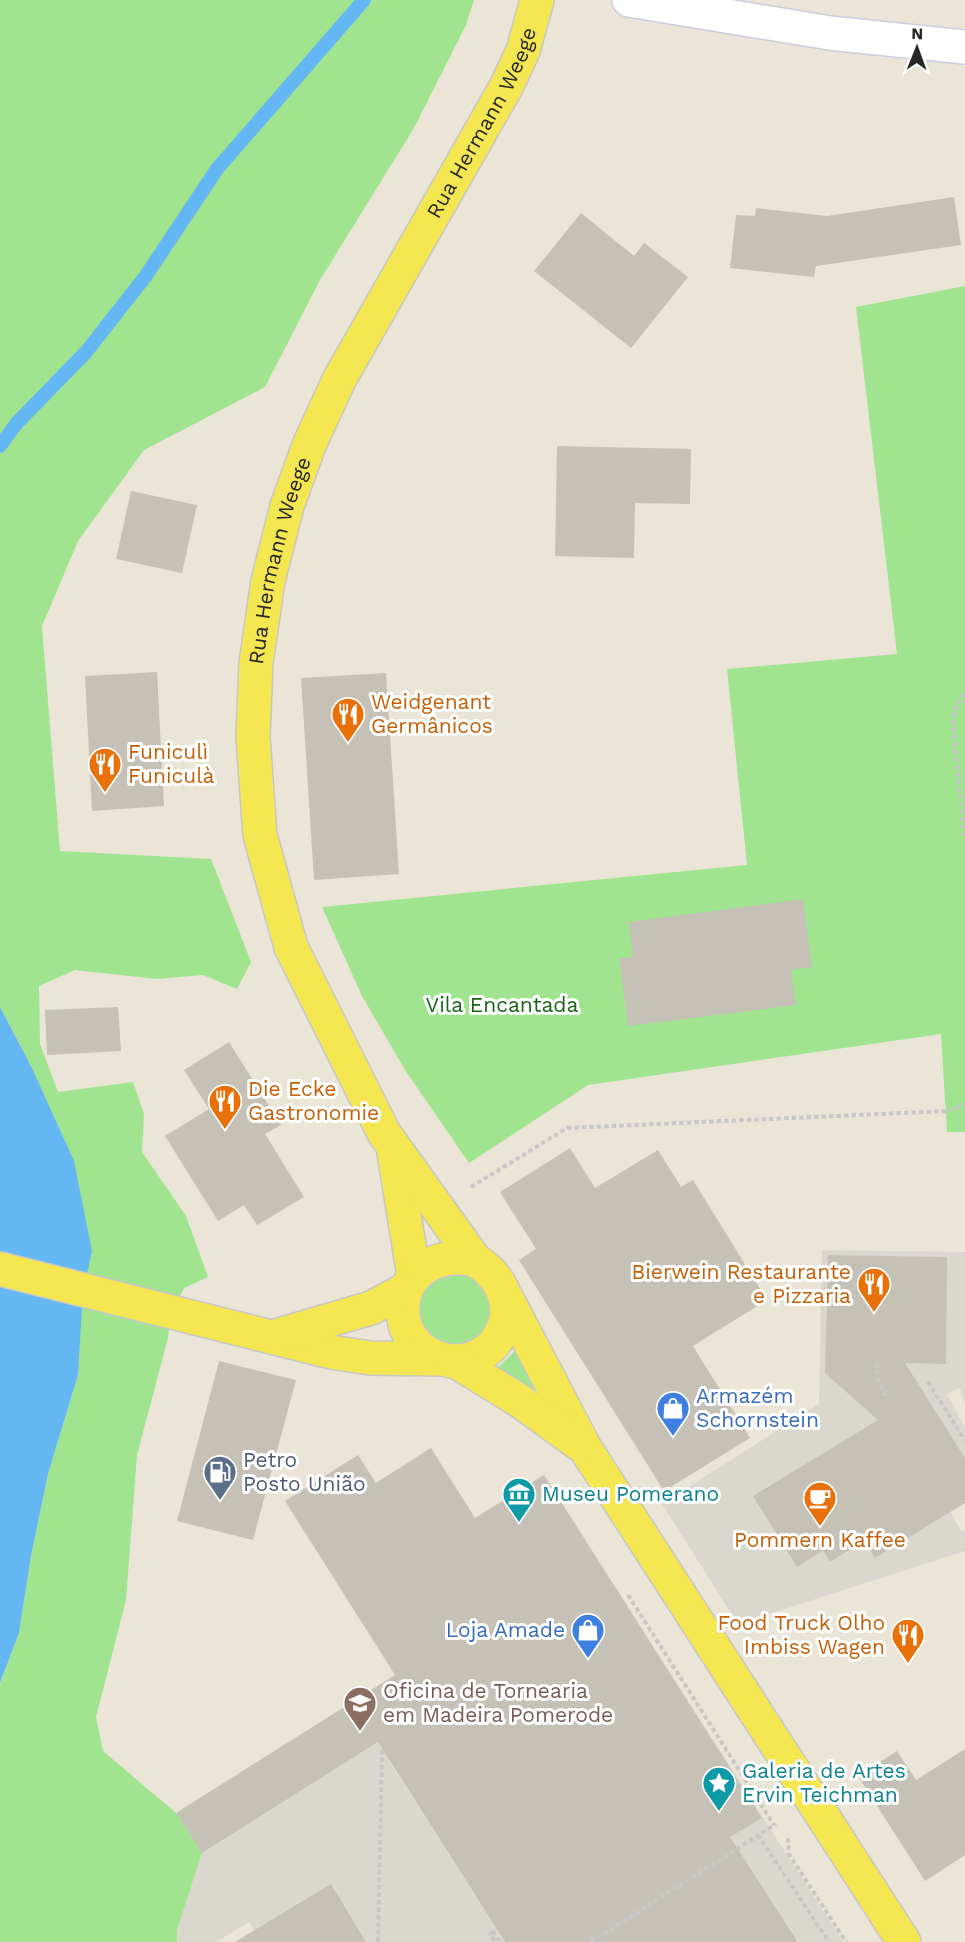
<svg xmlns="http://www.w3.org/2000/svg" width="965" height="1942" font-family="'Work Sans',sans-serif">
<rect width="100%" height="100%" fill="#eae5d7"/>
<path fill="#a0e490" d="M0,0H474L466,25L414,128L320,280L265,387L144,450L78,541L42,626L60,851L211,859L251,962L237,989L203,975L157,979L75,970L39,986L40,1044L58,1092L133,1082L144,1114L142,1152L186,1216L208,1277L184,1288L170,1316L168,1338L137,1455L126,1600L96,1717L103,1751L176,1813L202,1853L177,1931V1942H0V1684L19,1633L31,1556L48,1474L78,1375L31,1066L0,1007Z
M965,286V1132H947L941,1034L588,1085L469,1163L405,1070L362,996L322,907L747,865L727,669L897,654L856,307Z
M420 1309a35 35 0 1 1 70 0a35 35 0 1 1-70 0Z
M517,1349L549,1408L497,1368Z"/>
<path fill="#dad7ce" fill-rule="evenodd" d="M822,1250L965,1252V1404L960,1388L947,1394L965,1428V1458L789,1496L830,1562L864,1541L875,1558L950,1512L962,1532L965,1530V1551L738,1624L662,1504L819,1404ZM828,1255L919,1257V1335L826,1333Z
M618,1591L843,1942H799L745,1862L632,1899L762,1817L627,1605L386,1756L505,1942H262L249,1922L216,1942H177V1931L202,1853Z"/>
<path fill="#64b7f2" d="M0,1007L31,1066L74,1161L92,1251L83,1292L78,1375L48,1474L31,1556L19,1633L0,1683Z"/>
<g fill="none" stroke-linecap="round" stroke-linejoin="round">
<path stroke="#64b7f2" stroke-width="14" d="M0,446L16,424L86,352L145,277L217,169L364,0"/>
</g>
<path fill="#c5c1b7" d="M954,197L961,245L816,266L814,277L730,268L736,215L755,216L756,208L827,216Z
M581,213L634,256L644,243L688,277L631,348L534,271Z
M557,446L691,449L690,504L635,503L634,558L555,556Z
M131,491L197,505L182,573L116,559Z
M157,672L164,806L92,811L85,676Z
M386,673L399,874L314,880L301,678Z
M803,899L812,967L791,970L796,1005L628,1026L619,958L633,957L629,922Z
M118,1007L121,1051L47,1055L45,1010Z
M229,1042L281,1125L265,1134L304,1197L257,1225L244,1205L218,1221L165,1136L209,1109L184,1070Z
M570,1148L595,1188L658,1150L681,1187L693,1180L767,1300L693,1346L750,1438L664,1491L519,1260L536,1249L500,1192Z
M828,1255L947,1257L946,1364L905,1363L965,1458V1503L875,1558L864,1541L830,1562L823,1551L797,1567L753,1496L878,1420L825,1373Z
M219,1361L296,1380L253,1540L177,1521Z
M431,1448L475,1518L544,1475L762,1818L730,1837L798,1942H505L378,1742L202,1853L176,1813L395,1675L285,1501L358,1455L376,1483Z
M965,1749V1855L925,1881L858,1776L897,1751L916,1780Z
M331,1884L366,1942H235Z"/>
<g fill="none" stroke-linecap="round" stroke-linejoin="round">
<defs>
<path id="tertiary" d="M629,0L830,33L965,47"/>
<g id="primary">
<path d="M394,1153L414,1276"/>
<path id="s1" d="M475,1260C435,1250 396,1276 404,1320C406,1333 416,1346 427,1353C489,1387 543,1303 475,1260L384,1133L291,947L260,835L253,737L256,663L268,581L287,506L310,443L339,380L506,87L523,51L537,0"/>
<path d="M0,1269L331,1352L370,1358L438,1359"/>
<path d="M507,1299L585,1448L904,1942"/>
<path d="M275,1336L371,1308L405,1290"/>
<path d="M455,1361L520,1401L579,1444"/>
</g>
</defs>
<use href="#tertiary" stroke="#cccde1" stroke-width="36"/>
<use href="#primary" stroke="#c7c7c7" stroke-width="36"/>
<path stroke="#c7c7c7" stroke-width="4" stroke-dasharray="4.5 3" stroke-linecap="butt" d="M965,693L954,711L953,726L965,839
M471,1187L567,1128L947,1111L965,1105
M877,1363V1375L887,1400
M928,1382L965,1440
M628,1595L774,1825
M758,1835L829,1942
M788,1838L789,1854L846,1942
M493,1931L490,1934L495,1942
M493,1931L500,1942
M378,1942L382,1749
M591,1942L776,1824"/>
<use href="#tertiary" stroke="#fff" stroke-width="33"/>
<use href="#primary" stroke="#f5e752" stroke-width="33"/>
</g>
<defs>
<symbol id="restaurant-pin" viewBox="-11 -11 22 30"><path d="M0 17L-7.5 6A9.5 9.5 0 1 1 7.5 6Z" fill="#e8710a" stroke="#fff"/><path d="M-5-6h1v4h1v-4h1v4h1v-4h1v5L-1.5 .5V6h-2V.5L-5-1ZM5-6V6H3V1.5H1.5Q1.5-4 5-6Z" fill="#fff"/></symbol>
<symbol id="shop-pin" viewBox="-11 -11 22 30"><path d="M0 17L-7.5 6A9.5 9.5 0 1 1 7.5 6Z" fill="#3f7fe0" stroke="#fff"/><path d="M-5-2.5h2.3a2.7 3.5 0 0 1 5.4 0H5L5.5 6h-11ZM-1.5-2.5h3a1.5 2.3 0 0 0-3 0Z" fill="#fff"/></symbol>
<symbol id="fuel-pin" viewBox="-11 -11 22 30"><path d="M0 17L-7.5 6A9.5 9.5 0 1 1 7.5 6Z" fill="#5c6f8a" stroke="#fff"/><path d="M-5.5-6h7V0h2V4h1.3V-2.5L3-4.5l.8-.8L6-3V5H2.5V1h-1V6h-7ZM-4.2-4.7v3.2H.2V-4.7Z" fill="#fff"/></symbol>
<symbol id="museum-pin" viewBox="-11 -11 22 30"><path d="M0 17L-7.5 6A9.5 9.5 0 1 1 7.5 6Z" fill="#0f9aa8" stroke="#fff"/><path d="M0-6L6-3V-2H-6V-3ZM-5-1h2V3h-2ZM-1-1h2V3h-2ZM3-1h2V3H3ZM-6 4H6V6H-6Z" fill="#fff"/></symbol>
<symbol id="cafe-pin" viewBox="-11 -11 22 30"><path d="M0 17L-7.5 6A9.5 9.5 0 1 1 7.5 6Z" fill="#e8710a" stroke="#fff"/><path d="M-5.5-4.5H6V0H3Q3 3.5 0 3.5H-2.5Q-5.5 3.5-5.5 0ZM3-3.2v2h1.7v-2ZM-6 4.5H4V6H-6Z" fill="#fff"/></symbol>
<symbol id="university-pin" viewBox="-11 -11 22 30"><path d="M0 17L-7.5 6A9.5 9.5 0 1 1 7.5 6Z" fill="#8d6e63" stroke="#fff"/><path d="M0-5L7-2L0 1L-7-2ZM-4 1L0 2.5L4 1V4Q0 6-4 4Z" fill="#fff"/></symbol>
<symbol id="sight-pin" viewBox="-11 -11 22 30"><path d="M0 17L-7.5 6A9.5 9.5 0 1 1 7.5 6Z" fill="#0f9aa8" stroke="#fff"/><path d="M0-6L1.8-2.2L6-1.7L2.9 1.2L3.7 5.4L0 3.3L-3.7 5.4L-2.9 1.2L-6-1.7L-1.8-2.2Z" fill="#fff"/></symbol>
</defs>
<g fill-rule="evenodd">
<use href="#restaurant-pin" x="329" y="695" width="38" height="52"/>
<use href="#restaurant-pin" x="86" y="745" width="38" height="52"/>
<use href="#restaurant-pin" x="206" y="1082" width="38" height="52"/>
<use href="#restaurant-pin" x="855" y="1265" width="38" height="52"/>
<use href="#shop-pin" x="654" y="1389" width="38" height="52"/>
<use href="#fuel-pin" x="201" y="1453" width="38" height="52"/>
<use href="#museum-pin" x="500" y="1475" width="38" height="52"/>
<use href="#cafe-pin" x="801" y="1479" width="38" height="52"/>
<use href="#shop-pin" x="569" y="1611" width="38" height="52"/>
<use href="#restaurant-pin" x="889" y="1616" width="38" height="52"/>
<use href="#university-pin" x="341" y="1684" width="38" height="52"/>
<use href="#sight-pin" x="700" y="1764" width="38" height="52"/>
</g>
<g text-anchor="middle" stroke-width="6" stroke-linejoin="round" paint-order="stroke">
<g font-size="21" fill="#272727" stroke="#fff">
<text dy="7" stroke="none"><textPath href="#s1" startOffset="1569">Rua Hermann Weege</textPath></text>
<text dy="7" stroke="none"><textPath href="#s1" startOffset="1083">Rua Hermann Weege</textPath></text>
</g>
<g font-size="21" fill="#c56008" stroke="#fff" text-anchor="start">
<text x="371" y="709">Weidgenant<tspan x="371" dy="24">Germânicos</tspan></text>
<text x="128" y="759">Funiculì<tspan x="128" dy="24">Funiculà</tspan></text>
<text x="248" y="1096">Die Ecke<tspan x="248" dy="24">Gastronomie</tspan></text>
<text x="851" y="1279" text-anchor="end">Bierwein Restaurante<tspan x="851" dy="24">e Pizzaria</tspan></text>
<text x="820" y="1547" text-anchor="middle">Pommern Kaffee</text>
<text x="885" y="1630" text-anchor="end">Food Truck Olho<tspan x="885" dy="24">Imbiss Wagen</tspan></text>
</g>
<g font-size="21" fill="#1b6416" stroke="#fff">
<text x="502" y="1012">Vila Encantada</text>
</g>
<g font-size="21" fill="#366cbe" stroke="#fff" text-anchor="start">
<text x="696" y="1403">Armazém<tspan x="696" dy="24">Schornstein</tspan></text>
<text x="565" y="1637" text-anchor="end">Loja Amade</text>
</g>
<g font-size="21" fill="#4e5e75" stroke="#fff" text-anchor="start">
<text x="243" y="1467">Petro<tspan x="243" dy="24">Posto União</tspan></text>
</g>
<g font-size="21" fill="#0d838f" stroke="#fff" text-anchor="start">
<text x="542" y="1501">Museu Pomerano</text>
<text x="742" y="1778">Galeria de Artes<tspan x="742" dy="24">Ervin Teichman</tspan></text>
</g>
<g font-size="21" fill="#785e54" stroke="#fff" text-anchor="start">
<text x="383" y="1698">Oficina de Tornearia<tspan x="383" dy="24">em Madeira Pomerode</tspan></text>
</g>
</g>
<g transform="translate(917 48) rotate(1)" stroke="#ffffff" stroke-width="4.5" paint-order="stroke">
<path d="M0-4.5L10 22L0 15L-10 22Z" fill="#272727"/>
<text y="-9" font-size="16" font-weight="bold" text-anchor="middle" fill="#272727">N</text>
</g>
</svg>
